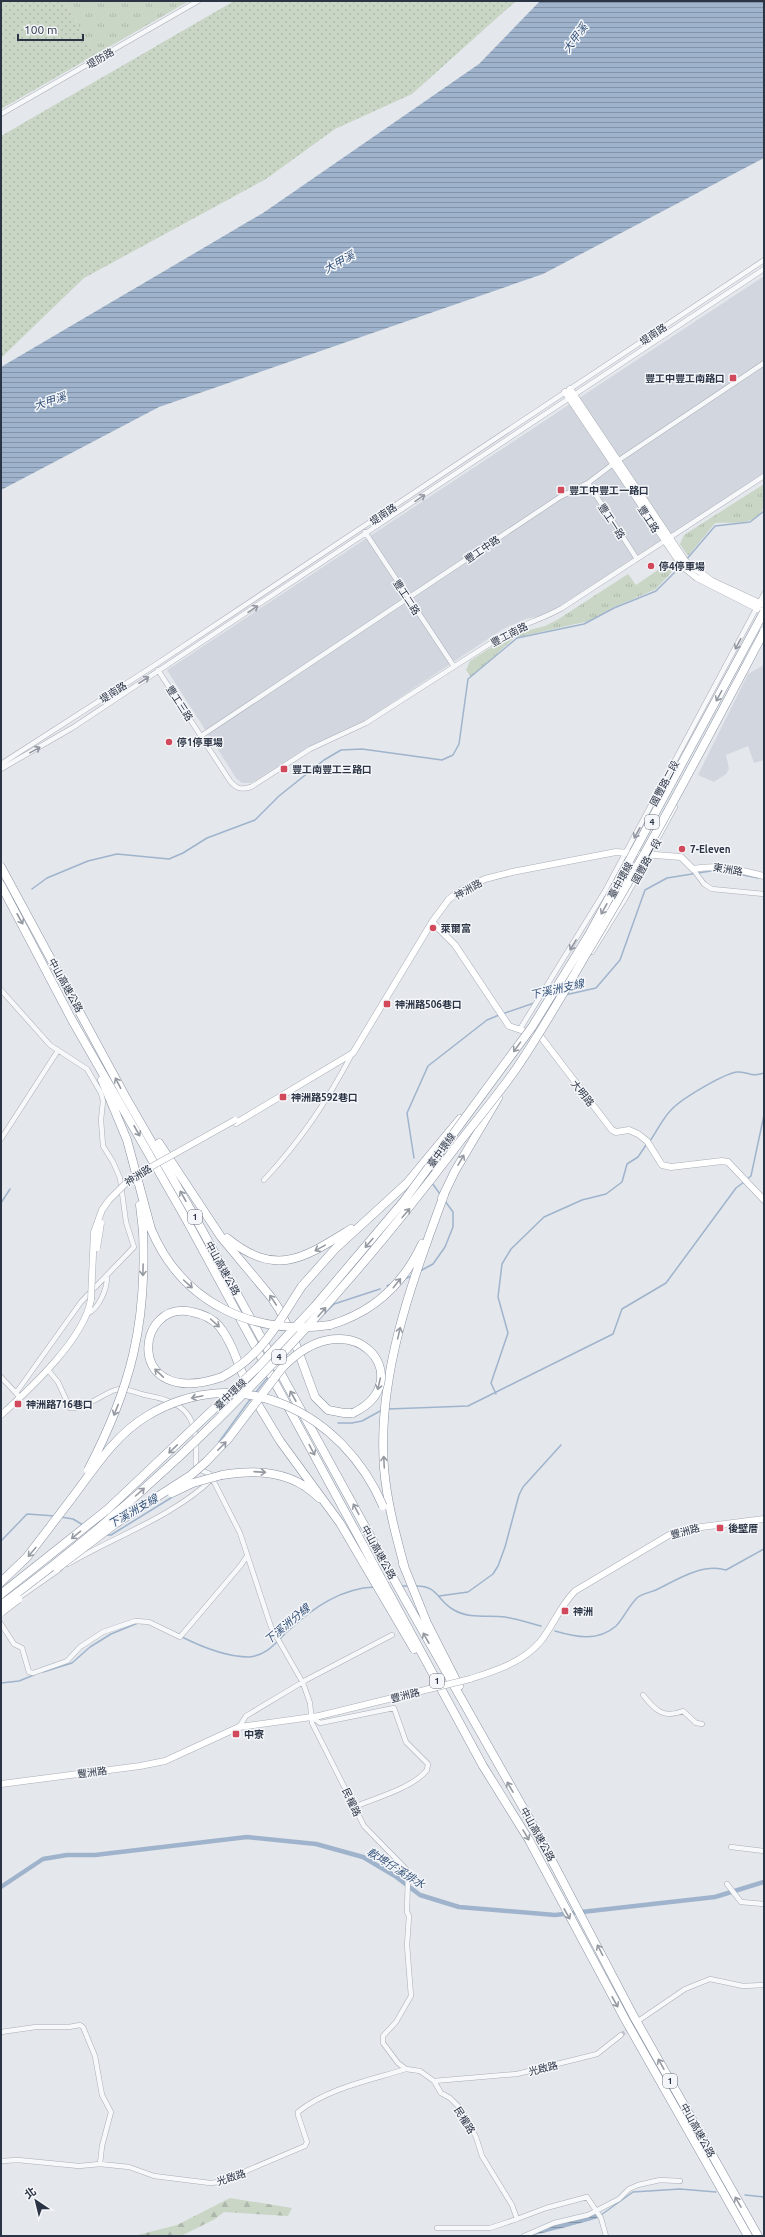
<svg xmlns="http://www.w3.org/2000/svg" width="765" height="2237" font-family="Ubuntu,'Noto Sans TC',sans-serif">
<defs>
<pattern id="grass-dots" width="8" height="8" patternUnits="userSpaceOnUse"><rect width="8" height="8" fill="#c9d6c5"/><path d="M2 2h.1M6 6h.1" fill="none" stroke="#adb8ab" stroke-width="1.8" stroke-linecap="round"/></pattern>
<pattern id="forest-firs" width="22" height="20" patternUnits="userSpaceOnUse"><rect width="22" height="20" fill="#c9d6c5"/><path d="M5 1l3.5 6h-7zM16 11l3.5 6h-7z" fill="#adb8ab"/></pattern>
<pattern id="park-tufts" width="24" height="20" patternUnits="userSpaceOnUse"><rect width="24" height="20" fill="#c9d6c5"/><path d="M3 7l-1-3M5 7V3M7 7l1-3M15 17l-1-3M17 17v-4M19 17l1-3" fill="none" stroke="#adb8ab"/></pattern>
<pattern id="water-rules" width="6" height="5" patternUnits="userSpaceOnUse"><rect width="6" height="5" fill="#9fb4cc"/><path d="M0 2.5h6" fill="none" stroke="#8293a7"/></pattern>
</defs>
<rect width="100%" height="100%" fill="#e4e7ec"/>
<path fill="#d2d6de" d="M764,276V473L560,606L541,616L526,619L503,629L363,722L308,747L251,783H242L236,778L167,670Z
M764,665V760L754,763L748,746L726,755L729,769L726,774L714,782L698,775L748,674Z"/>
<path fill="url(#grass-dots)" d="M1,1H64L95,55L1,109Z
M234,1H516L412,94L335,129L266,179L84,278L1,358V136Z"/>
<path fill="url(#forest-firs)" d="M230,2198L292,2208L288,2216L224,2212L215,2219L181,2236H134L177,2225Z"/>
<path fill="url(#park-tufts)" d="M64,1H189L95,55Z
M764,484C764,490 765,499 764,505C759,527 731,522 715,523L688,556L680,544L684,535Z
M674,559L678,565L656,589L612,608L589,621L514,638L471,677L466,670L470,661L510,635L545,626L557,620L628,574L636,585Z"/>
<path fill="url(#water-rules)" d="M540,1H764V158L543,274L159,407L1,490V367L263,213L479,64Z
M594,2215H597L598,2218C593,2220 534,2236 528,2236L553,2223Z"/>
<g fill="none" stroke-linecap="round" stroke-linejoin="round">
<path stroke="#9fb4cc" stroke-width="1.5" d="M686,560L715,526L750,522L764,511
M723,871L758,878
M32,889L47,878L88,861L117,854L169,859L183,853L207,838L255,820L279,796L324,760L341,750L362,749L442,760L453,755L459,744L468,679L517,638L584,624L614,608L656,591L680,567
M565,995L596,988L620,960L645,890L667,878L717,870
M502,1014L534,1003
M650,1141C657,1131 663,1118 671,1110C681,1099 723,1074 737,1072C749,1071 750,1078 764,1073
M414,1158L407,1113L428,1066L487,1020L499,1015
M747,1179L751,1176L764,1115
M432,1183L440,1194
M1,1203L10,1189
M420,1271L433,1264L445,1247L453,1227V1212L445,1201
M404,1279L412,1276
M387,1286L391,1284
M318,1320L334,1304L380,1289
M280,1362L282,1359
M256,1392L268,1377
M496,1394L491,1383L508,1333L498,1297L502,1264L511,1249L544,1217L582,1200L606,1194L622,1182L627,1164L638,1157L646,1145
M388,1409L468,1406L613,1334L622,1309L666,1283L736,1188L744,1182
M338,1423H352L362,1421L382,1410
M219,1442L251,1398
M61,1517L73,1519L83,1525
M106,1535H111L174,1496
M1,1541L27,1514L55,1516
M400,1586H409
M414,1586C439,1585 436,1600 454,1610C469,1619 489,1615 505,1617C517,1619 529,1623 541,1626
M439,1596L468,1592L493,1574L498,1566L505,1547L519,1495L523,1487L561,1445
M555,1631C575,1637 598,1642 616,1626C624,1618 629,1605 638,1597C644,1593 652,1592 658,1589C678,1579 703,1563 726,1570L764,1549
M182,1637C202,1647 227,1657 249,1657C267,1656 277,1641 289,1630C313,1608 341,1588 375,1587
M43,1672L72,1663L90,1647L111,1634L138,1623
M1,1683L19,1681L34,1675
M745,2195L764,2197
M601,2215L633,2192L680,2189L716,2192"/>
<path stroke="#9fb4cc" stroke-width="4.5" d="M1,1887L43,1859L67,1855H95L247,1837L316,1844L363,1857L395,1876L420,1895L459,1907L555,1915L715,1897L764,1882"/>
<path stroke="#bfc3cb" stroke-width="4.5" stroke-dasharray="4.5 2" stroke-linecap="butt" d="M621,2035L638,2021"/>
<defs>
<path id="street" d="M1,114L198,1
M588,483L637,559
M365,532L453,665
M158,670L230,781C237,789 241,790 251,787L310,749L366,723L505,634C523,624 543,619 562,608L764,476
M201,736L560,497L588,483L613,464L764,363
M1,764L155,665L764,260
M1,769L72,728L764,269
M693,869L704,884L712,889L764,894
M592,952L626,897L675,807
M1,990L50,1045L87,1069L101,1093L103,1101L101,1120L103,1146L113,1162L120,1178L126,1222L134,1247L81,1302L16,1393L20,1398
M520,1029L605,891L764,594
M1,1139L57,1052
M264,1180C301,1140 326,1103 352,1054
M87,1314C99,1309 107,1289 107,1277
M48,1370L58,1382L70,1408C85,1409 101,1395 115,1390C124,1387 136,1393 145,1395C174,1400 194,1408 196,1441C197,1450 195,1459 196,1468L210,1474L240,1533L271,1627L303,1683L310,1703L312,1723L364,1826L406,1869L408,1876L407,1912L409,1916L407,1945L411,1996L396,2022L383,2036V2043L398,2063L406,2069L420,2071L434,2081L441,2093L450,2098L461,2109L476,2137L482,2156L512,2205L517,2219L546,2208L587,2197L601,2218L606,2236
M1,1377L16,1393
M68,1564C114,1537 174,1516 212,1479
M17,1599L60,1569
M1,1624L14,1644L22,1648L29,1672L33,1673L67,1661L80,1647L103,1632L135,1621L149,1622L180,1637L241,1565L247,1556
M643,1695C655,1710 663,1719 683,1711L696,1723L702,1724
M312,1717L320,1723L394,1708L406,1742L428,1764L427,1770C413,1788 375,1798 354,1807
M239,1727L246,1716L306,1680L392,1635
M731,1847L764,1851
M727,1884L741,1902L764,1904
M641,2019L685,1989L710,1979L743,1986L764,1985
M1,2032L36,2027H69L80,2025L83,2027L95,2056L102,2095L111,2112L102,2146L100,2164
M434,2081L517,2074L597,2054L621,2035
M1,2161L18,2160L79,2166L100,2164L129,2167L154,2176L210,2183L220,2182L305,2146L307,2142L298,2115V2112C328,2088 371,2080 406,2069
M437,2228H490L517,2219
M524,2236L554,2223L588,2215L619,2199L629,2189L638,2185L660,2180L680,2181"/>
<path id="secondary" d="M570,389L686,562L712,581L764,605
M565,392L682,566L697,578L764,612
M432,922L455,945L509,1026L541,1037L612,1130L616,1132L629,1130L638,1134L647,1141L662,1165L671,1167L722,1161L728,1162L764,1200
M236,1123L353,1053L432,922L449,899L460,891L485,879L512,872L616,852L681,857L693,869C720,864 738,870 764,876
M1,1415C30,1389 85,1338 91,1299
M470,1679C494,1671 522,1663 540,1642C553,1626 560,1606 575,1591L669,1535L686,1529L764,1519
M1,1784L140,1766L165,1761L239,1727L319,1716"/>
<path id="highway" d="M1,867L125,1096L196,1219L402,1594L538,1834L633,2015L758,2236
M1,885L72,1020L186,1219L483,1766L529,1840L626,2021L748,2236
M102,1080L127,1140L151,1229
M159,1143L221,1237L271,1297L279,1309L293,1337L315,1397L328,1410L344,1413H353
M442,1198L455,1171L498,1098
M140,1205L143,1231
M227,1238C276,1278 304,1258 351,1229
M302,1286L335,1249L407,1183L460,1119
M330,1325C374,1312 403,1285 422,1244
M222,1377C123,1411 135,1298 192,1312C202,1314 212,1318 219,1326C233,1343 238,1366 248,1386
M254,1398L280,1441L340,1523L414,1649
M222,1475C256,1469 293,1471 319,1498
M403,1564L427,1623L459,1686
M405,1569C396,1536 387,1503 384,1468C377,1374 412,1282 444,1195
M1,1582L27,1557L72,1498"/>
</defs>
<use href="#street" stroke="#a9aeb7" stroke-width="5.5"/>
<use href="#secondary" stroke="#a9aeb7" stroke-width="7"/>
<use href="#highway" stroke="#8b94a3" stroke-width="9"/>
<use href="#street" stroke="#f7f8fa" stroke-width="4.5"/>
<use href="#secondary" stroke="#fff" stroke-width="6"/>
<use href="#highway" stroke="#fff" stroke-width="8"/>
<defs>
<path id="secondary-bridge" d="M97,1248L101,1223
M91,1299L94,1232L102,1210L109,1200L127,1182L142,1172L235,1120
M319,1716L470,1679"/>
<path id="highway-bridge" d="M151,1229C182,1303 253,1336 330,1325
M222,1377C263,1355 277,1324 302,1286
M88,1470C131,1388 147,1324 143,1231
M172,1493L193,1483L222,1475
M72,1498C94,1469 115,1435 147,1416C241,1360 343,1413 383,1506
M57,1568L115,1524L191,1475L206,1462L228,1439L282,1368C353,1294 421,1381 353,1413
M1,1594L108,1509L257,1368L315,1306L403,1202L532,1027L590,933L764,612
M1,1605C175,1477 325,1320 455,1148C475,1122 497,1096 516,1069C541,1032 563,994 585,956C649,850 706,741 764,632
M1,1612L18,1599"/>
</defs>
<use href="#secondary-bridge" stroke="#a9aeb7" stroke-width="7" stroke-linecap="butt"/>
<use href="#highway-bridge" stroke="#8b94a3" stroke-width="9" stroke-linecap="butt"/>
<use href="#secondary-bridge" stroke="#fff" stroke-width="6"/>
<use href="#highway-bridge" stroke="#fff" stroke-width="8"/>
</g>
<defs><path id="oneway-shaft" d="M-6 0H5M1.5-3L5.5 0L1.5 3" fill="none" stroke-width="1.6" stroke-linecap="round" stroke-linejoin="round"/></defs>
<g stroke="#9196a0">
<use href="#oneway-shaft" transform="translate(420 498) rotate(-34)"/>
<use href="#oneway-shaft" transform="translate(253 609) rotate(-34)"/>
<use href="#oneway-shaft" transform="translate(738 644) rotate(118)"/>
<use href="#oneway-shaft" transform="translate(144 680) rotate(-33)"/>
<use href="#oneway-shaft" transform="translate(35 750) rotate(-29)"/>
<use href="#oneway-shaft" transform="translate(637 833) rotate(119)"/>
<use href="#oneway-shaft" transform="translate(573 945) rotate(121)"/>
</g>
<g stroke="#959aa2">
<use href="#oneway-shaft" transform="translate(719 696) rotate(118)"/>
<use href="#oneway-shaft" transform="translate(604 909) rotate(119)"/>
<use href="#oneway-shaft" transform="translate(20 919) rotate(61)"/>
<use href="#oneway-shaft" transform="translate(517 1047) rotate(126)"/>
<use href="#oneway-shaft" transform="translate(118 1083) rotate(-117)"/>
<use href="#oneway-shaft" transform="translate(137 1131) rotate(61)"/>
<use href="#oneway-shaft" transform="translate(461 1160) rotate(-60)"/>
<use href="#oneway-shaft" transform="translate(183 1196) rotate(-119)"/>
<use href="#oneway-shaft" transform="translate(406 1213) rotate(-50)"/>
<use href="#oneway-shaft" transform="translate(369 1243) rotate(130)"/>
<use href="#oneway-shaft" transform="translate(320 1248) rotate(151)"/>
<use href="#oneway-shaft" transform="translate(143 1270) rotate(91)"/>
<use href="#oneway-shaft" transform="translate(397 1283) rotate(-51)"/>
<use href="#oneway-shaft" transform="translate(188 1284) rotate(42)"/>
<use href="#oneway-shaft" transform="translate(273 1300) rotate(-124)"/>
<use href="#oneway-shaft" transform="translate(322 1312) rotate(-49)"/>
<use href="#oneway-shaft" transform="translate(215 1323) rotate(42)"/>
<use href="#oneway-shaft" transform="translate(399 1333) rotate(-77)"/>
<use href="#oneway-shaft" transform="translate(159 1373) rotate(-137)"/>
<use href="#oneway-shaft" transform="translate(379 1384) rotate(103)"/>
<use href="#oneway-shaft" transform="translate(293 1396) rotate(-119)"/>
<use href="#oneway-shaft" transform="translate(197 1397) rotate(168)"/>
<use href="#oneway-shaft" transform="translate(116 1410) rotate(112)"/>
<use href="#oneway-shaft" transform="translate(222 1446) rotate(-45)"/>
<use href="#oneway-shaft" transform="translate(173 1449) rotate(136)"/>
<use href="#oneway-shaft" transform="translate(312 1450) rotate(62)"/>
<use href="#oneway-shaft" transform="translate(384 1462) rotate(-93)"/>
<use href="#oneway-shaft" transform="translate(260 1472) rotate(4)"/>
<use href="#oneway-shaft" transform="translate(140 1492) rotate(-42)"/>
<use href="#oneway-shaft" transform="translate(356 1509) rotate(-118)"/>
<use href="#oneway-shaft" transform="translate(76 1535) rotate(141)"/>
<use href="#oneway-shaft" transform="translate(32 1552) rotate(130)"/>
<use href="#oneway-shaft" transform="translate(426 1638) rotate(-119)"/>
<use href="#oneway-shaft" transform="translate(510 1787) rotate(-120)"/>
<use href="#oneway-shaft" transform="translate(526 1835) rotate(59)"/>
<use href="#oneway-shaft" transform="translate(567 1914) rotate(61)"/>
<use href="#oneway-shaft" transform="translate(600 1950) rotate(-117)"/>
<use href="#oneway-shaft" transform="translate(615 2002) rotate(61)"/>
<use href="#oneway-shaft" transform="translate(661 2064) rotate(-119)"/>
<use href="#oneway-shaft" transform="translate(738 2202) rotate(-120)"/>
</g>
<g fill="#d1495b" stroke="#f4f6f9" stroke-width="1.5">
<rect x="729" y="374" width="8" height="8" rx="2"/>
<rect x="557" y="486" width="8" height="8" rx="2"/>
<circle cx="651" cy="566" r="4"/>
<circle cx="169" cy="742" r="4"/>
<rect x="280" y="765" width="8" height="8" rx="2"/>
<circle cx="682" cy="849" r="4"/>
<circle cx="433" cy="928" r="4"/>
<rect x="383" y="1000" width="8" height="8" rx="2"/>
<rect x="279" y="1093" width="8" height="8" rx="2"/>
<rect x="14" y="1400" width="8" height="8" rx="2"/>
<rect x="716" y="1524" width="8" height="8" rx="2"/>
<rect x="561" y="1607" width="8" height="8" rx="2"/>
<rect x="232" y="1730" width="8" height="8" rx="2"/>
</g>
<g text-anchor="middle" stroke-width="3" stroke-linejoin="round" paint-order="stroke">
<g fill="#f4f6f9" stroke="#676e7b" stroke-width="1">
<rect x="645" y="815" width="14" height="14" rx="3"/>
<rect x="188" y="1210" width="14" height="14" rx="3"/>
<rect x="272" y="1350" width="14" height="14" rx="3"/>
<rect x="430" y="1674" width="14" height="14" rx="3"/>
<rect x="663" y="2074" width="14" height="14" rx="3"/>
</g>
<g font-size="9" font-weight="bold" fill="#2b3445">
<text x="652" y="825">4</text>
<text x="195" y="1220">1</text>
<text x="279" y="1360">4</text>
<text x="437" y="1684">1</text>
<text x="670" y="2084">1</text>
</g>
<g font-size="10" fill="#2b3445" stroke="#f4f6f9">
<text transform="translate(100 58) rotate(-30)" y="4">堤防路</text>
<text transform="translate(653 334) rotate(-34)" y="4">堤南路</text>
<text transform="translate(383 514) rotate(-34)" y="4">堤南路</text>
<text transform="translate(649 519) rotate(57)" y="4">豐工路</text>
<text transform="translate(612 521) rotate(57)" y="4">豐工一路</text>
<text transform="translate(482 549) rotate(-34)" y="4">豐工中路</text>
<text transform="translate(407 597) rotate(57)" y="4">豐工二路</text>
<text transform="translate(509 634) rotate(-27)" y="4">豐工南路</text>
<text transform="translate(113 692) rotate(-33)" y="4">堤南路</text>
<text transform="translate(180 703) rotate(57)" y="4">豐工三路</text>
<text transform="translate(664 783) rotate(-62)" y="4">國豐路二段</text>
<text transform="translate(646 861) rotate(-61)" y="4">國豐路一段</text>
<text transform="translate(728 869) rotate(9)" y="4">東洲路</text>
<text transform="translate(620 880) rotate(-61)" y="4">臺中環線</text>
<text transform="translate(468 889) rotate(-29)" y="4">神洲路</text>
<text transform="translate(66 985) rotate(61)" y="4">中山高速公路</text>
<text transform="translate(583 1093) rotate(52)" y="4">大明路</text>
<text transform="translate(441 1150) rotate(-54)" y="4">臺中環線</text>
<text transform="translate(138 1175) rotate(-32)" y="4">神洲路</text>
<text transform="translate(223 1268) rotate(61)" y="4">中山高速公路</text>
<text transform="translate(230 1394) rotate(-44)" y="4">臺中環線</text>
<text transform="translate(685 1531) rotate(-15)" y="4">豐洲路</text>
<text transform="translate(379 1552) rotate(61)" y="4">中山高速公路</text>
<text transform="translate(405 1695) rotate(-14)" y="4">豐洲路</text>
<text transform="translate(92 1772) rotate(-7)" y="4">豐洲路</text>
<text transform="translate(352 1802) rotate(65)" y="4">民權路</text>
<text transform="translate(538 1834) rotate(61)" y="4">中山高速公路</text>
<text transform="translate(543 2068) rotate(-14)" y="4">光啟路</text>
<text transform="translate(465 2120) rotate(58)" y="4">民權路</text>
<text transform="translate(698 2130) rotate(61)" y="4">中山高速公路</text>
<text transform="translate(231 2177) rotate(-18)" y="4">光啟路</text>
</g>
<g font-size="10" font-weight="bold" fill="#2b3445" stroke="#f4f6f9" text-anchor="start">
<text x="725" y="382" text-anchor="end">豐工中豐工南路口</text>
<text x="569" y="494">豐工中豐工一路口</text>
<text x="659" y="570">停4停車場</text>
<text x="177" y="746">停1停車場</text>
<text x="292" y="773">豐工南豐工三路口</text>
<text x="690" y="853">7-Eleven</text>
<text x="441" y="932">萊爾富</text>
<text x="395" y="1008">神洲路506巷口</text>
<text x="291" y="1101">神洲路592巷口</text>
<text x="26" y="1408">神洲路716巷口</text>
<text x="728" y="1532">後壁厝</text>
<text x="573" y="1615">神洲</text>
<text x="244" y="1738">中寮</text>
</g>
<g font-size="11" font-style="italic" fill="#34527a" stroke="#f4f6f9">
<text transform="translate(575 38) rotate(-54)" y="4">大甲溪</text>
<text transform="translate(339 262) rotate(-29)" y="4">大甲溪</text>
<text transform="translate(50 401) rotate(-18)" y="4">大甲溪</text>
<text transform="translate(557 989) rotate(-13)" y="4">下溪洲支線</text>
<text transform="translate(133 1511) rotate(-30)" y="4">下溪洲支線</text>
<text transform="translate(287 1624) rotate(-40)" y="4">下溪洲分線</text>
<text transform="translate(396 1868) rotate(32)" y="4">軟埤仔溪排水</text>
</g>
</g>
<rect width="765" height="2237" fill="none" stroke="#2b3445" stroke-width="4"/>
<g transform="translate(36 2201) rotate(325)" stroke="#f4f6f9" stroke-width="3" paint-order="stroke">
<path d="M0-3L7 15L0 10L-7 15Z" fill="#2b3445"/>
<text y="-6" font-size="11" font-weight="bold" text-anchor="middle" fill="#2b3445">北</text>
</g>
<path d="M18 34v6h65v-6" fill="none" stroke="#2b3445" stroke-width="2"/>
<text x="24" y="34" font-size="12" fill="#2b3445" stroke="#f4f6f9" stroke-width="3" paint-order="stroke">100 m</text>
</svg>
